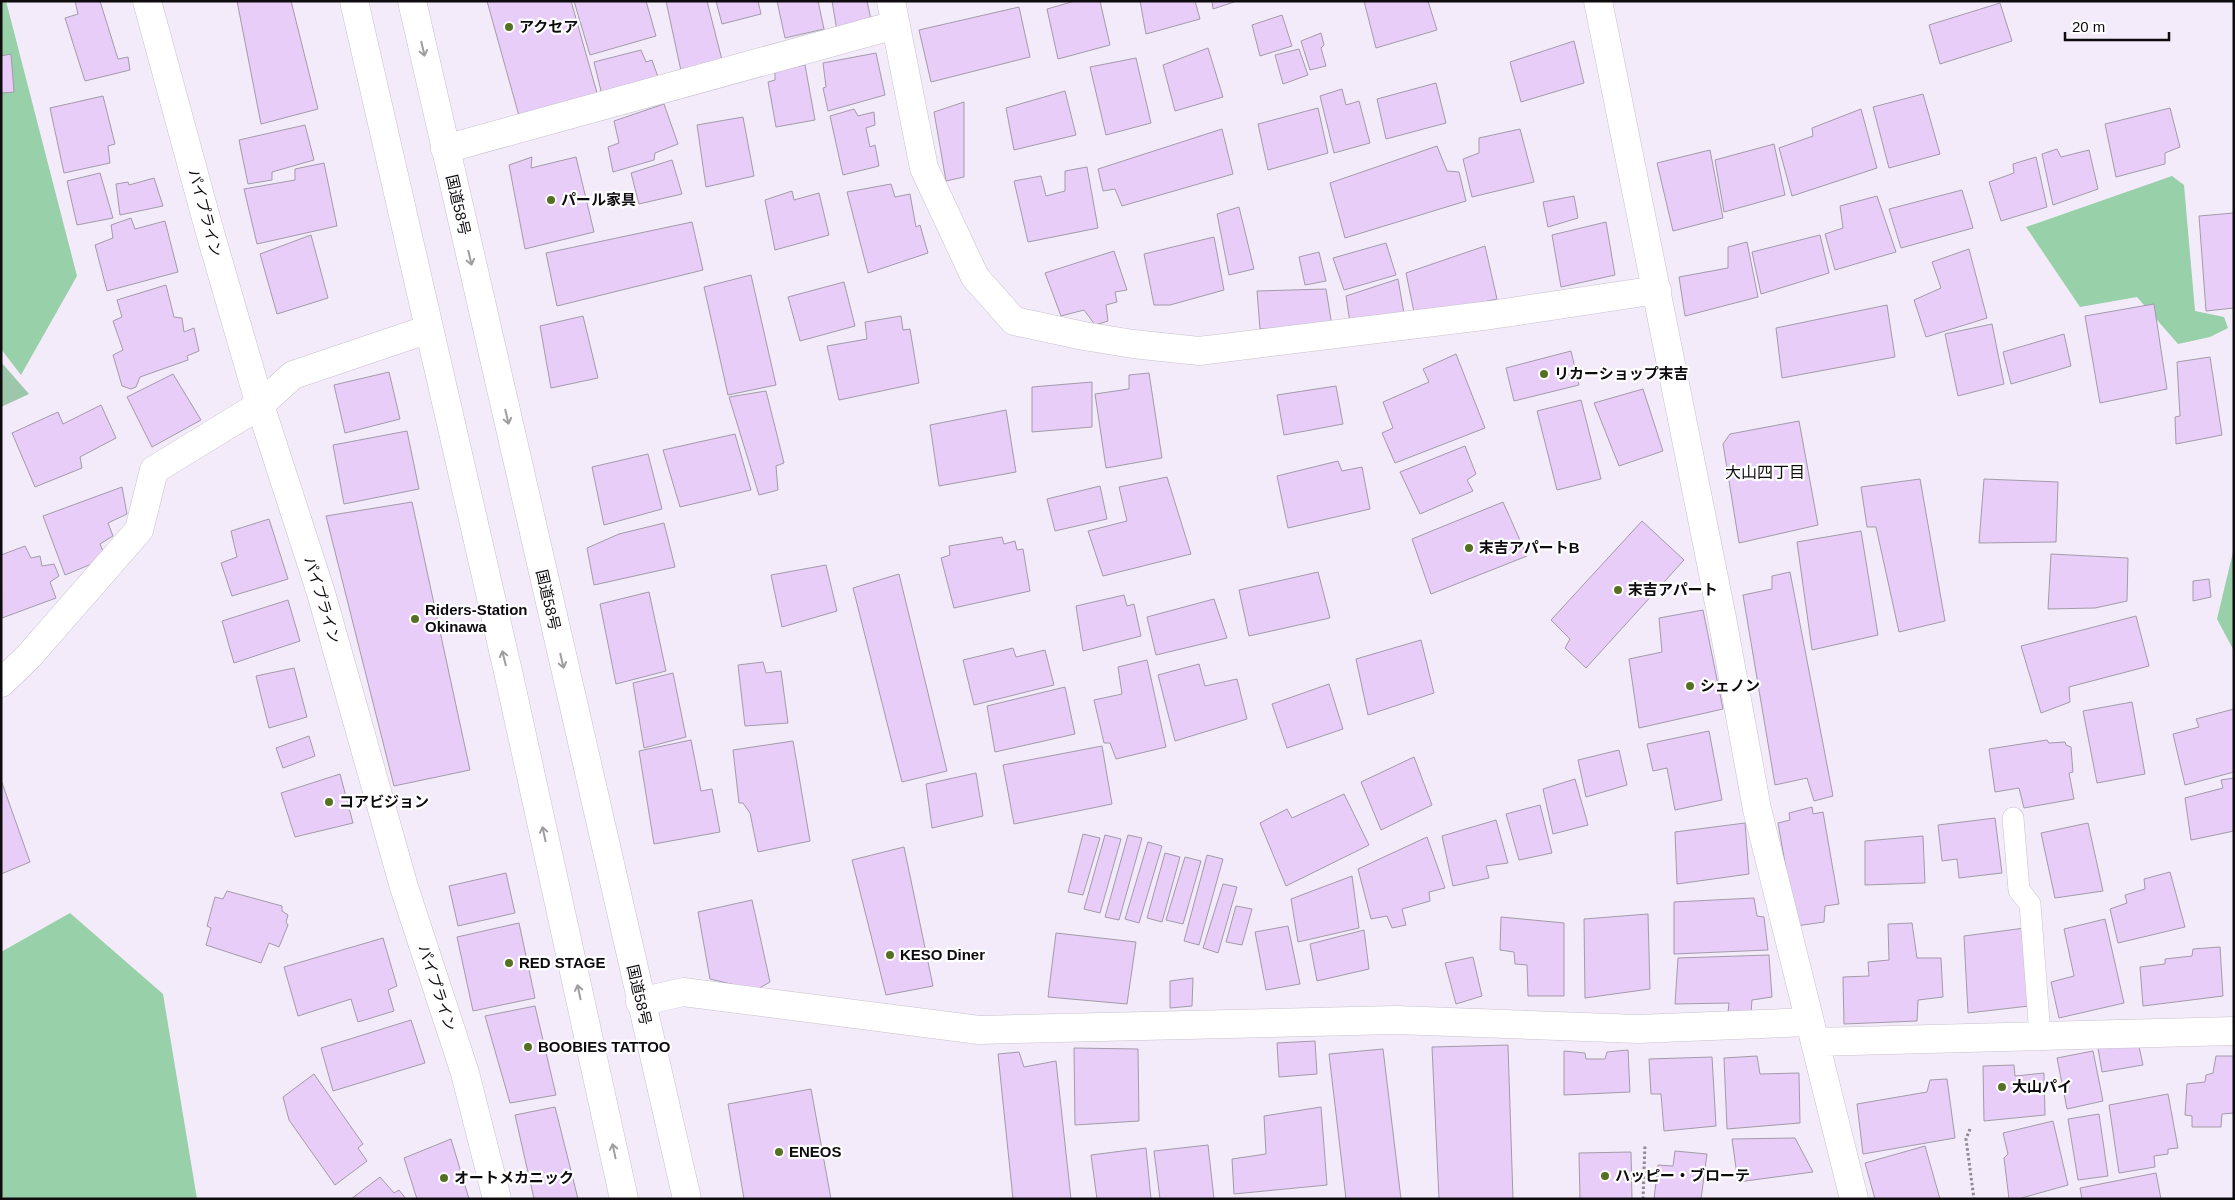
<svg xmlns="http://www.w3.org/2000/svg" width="2235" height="1200" font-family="Helvetica,'Noto Sans JP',sans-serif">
<rect width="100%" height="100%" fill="#f3ebf9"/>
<path fill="#9dc7aa" d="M1,362L29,394L1,407Z"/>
<path fill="#97d0a9" d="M1,1H6L77,276L21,375L1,349Z
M2172,176L2184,185L2195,311L2224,317L2228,328L2210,337L2178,344L2137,297L2080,307L2026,227Z
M2234,548V651L2217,619Z
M70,913L163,994L197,1199H1V952Z"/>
<path fill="#e7cdf8" stroke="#a39ba9" d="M75,1H100L118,59L128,57L130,70L85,81L65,18L78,14Z
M237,1H291L318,109L261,124Z
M487,1H571L597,93L519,116Z
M574,1H646L656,36L590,55Z
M666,1H707L722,60L681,71Z
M716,1H758L761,14L722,24Z
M777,1H818L824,29L785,38Z
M832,1H867L872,24L837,31Z
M1075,1H1100L1110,45L1058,59L1047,9Z
M1140,1H1195L1200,19L1146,34Z
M1212,1H1237L1213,9Z
M1364,1H1428L1437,30L1376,48Z
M2000,3L2012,41L1940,64L1929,25Z
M1019,7L1030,57L931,82L919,30Z
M1282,15L1292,46L1260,56L1252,25Z
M1321,33L1324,45L1321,48L1326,66L1310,70L1301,41Z
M1574,41L1584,83L1521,102L1510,62Z
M1208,48L1223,97L1175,111L1163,65Z
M1299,49L1308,75L1283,84L1275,55Z
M641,50L646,62L652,60L659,80L602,95L594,62Z
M876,53L885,95L828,111L823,88L826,87L823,63Z
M11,54L14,92L1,93V56Z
M1136,58L1151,123L1106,135L1090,67Z
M805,65L815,120L776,127L768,82L775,80V70Z
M1436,83L1446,123L1386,139L1377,99Z
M1342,89L1346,105L1359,101L1370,143L1334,153L1320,96Z
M1065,91L1076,135L1014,150L1006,108Z
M1923,94L1940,154L1889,168L1873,107Z
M103,96L115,144L108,146L110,163L64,173L50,108Z
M964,102V177L946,181L934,112Z
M664,104L678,144L655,153L654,160L613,172L608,147L619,143L614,121Z
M1318,108L1328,153L1268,170L1258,124Z
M2170,108L2180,147L2165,153V164L2116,177L2105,124Z
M854,109L858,116L874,112L875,125L866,128L870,147L875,145L879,166L843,175L830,116Z
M1861,109L1877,168L1792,196L1779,148L1813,136L1812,128Z
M743,117L754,176L706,187L697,125Z
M305,125L314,160L272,172V180L248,184L239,140Z
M1222,129L1233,174L1122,206L1115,189L1103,191L1098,169Z
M1520,129L1534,182L1472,197L1463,159L1479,153V138Z
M1774,144L1785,195L1724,212L1715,160Z
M1437,146L1447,171L1459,172L1466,201L1345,238L1330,183Z
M2057,149L2061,157L2089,150L2098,189L2053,205L2042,154Z
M1710,150L1723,218L1673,231L1657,163Z
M532,157L531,168L576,157L594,232L525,249L509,165Z
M2036,157L2047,207L2001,221L1989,182L2014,173L2013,164Z
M672,160L682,194L639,204L631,173Z
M324,163L337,226L257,244L244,189L295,180V169Z
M1087,167L1098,228L1028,242L1014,181L1041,176L1046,196L1065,191V171Z
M100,173L113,218L77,225L67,181Z
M154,178L163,206L120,215L116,184L128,182L129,185Z
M891,184L895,197L910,194L916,227L920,225L928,253L868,273L847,192Z
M1962,190L1973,228L1901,248L1889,209Z
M792,191L794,200L819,193L829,235L775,250L765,200Z
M1574,196L1578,218L1548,227L1543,202Z
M1877,196L1896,252L1835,270L1825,234L1843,228L1840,206Z
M1239,207L1254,269L1229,275L1217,214Z
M2234,213V308L2206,311L2199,216Z
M131,218L135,229L165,221L178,272L107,291L95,245L113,238L111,225Z
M692,222L703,270L557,306L546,253Z
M1606,222L1615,275L1561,287L1552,235Z
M311,235L328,298L277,314L260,254Z
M1820,235L1829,273L1761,294L1752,252Z
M1214,237L1224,290L1170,305H1154L1144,254Z
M1747,242L1758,297L1685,316L1679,277L1728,268V247Z
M1386,243L1396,275L1344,290L1333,258Z
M1485,246L1497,299L1415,317L1406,273Z
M1969,249L1987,318L1926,337L1914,300L1941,288L1932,262Z
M1114,251L1127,290L1115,292L1117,302L1106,305L1108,321L1095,325L1084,310L1061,316L1045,273Z
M1319,252L1326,281L1305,285L1299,257Z
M751,275L776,385L728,395L704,287Z
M1398,279L1405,319L1350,323L1346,296Z
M844,282L855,326L800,341L788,297Z
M166,285L174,317L182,318L184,332L194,328L199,351L187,356L188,360L140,377L136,387L131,389L122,386L113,355L123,350L113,321L122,317L117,300Z
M1326,289L1332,326L1260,329L1257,291Z
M2154,304L2167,389L2100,403L2085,316Z
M1887,305L1895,357L1782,378L1776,328Z
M583,316L598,378L551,388L540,326Z
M901,316L903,330L910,329L919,383L839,400L827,346L867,339L865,322Z
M1992,324L2004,384L1958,396L1945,334Z
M2064,334L2071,366L2011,384L2003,352Z
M1571,351L1579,385L1514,401L1506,368Z
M1456,354L1485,428L1395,463L1382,433L1393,428L1383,402L1429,382L1423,369Z
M2210,357L2222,435L2176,444L2175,417L2180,416L2177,362Z
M389,372L400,419L345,433L334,385Z
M1149,373L1162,458L1106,468L1095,394L1129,389V375Z
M173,374L201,420L152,447L127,397Z
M1092,382V427L1032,432V387Z
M1336,386L1343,424L1284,435L1277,395Z
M1643,389L1663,451L1619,466L1594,403Z
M766,391L784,463L776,466L778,490L759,495L729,397Z
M1581,400L1601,479L1557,490L1537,411Z
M101,405L116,438L80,457L82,468L35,487L12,433L58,412L63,424Z
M1006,410L1016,472L939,486L930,425Z
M1799,421L1818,525L1739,543L1723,444L1730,434Z
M407,431L419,489L344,504L333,445Z
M735,434L751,490L680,507L663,450Z
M1465,446L1476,474L1467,480L1473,491L1420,514L1400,472Z
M648,454L662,509L604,525L592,467Z
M1338,461L1342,471L1362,467L1370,509L1288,528L1277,476Z
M1167,477L1191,554L1103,576L1088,531L1127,521L1119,487Z
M1920,479L1945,621L1899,632L1876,527H1867L1861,487Z
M1984,479L2058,482L2056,542L1979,543Z
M1100,486L1107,519L1055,531L1047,499Z
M122,487L127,514L108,523L113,536L100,544L106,558L65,575L43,516Z
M412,502L470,770L394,786L326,516Z
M1503,502L1527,556L1431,594L1412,539Z
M269,519L288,579L232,596L221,563L237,557L231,531Z
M1642,521L1684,560L1586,668L1565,648L1570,639L1551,620Z
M664,523L675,567L594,585L587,548L619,534Z
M1861,531L1878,635L1812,650L1797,542Z
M1002,537L1004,544L1015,541L1017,550L1023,549L1030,591L954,608L941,558L950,555L949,546Z
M25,546L31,558L40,556L42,566L54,564L59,576L50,582L56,598L2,618L1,555Z
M2051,554L2128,558L2127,601L2095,608L2048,609Z
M826,565L837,611L782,627L771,575Z
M1318,572L1330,618L1249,636L1239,590Z
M1790,572L1833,796L1814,801L1807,778L1775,785L1743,595L1772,589V576Z
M899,574L947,771L902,782L853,588Z
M2209,579L2211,597L2193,601V581Z
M649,592L666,671L616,684L600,604Z
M1124,595L1127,606L1134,604L1141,636L1083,651L1076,606Z
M1214,599L1227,638L1156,655L1147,617Z
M288,600L300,641L234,663L222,621Z
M1703,610L1723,709L1639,728L1629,659L1662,652L1659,618Z
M2136,616L2149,666L2069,687L2070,702L2041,713L2021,646Z
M1421,640L1434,693L1368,715L1356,659Z
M1013,648L1016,657L1045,650L1054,685L974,705L963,660Z
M1147,660L1166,747L1116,759L1110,743H1104L1094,700L1122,694L1118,667Z
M763,662L766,673L781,671L788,723L745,726L738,665Z
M1199,664L1205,686L1237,679L1247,719L1175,741L1158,675Z
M294,668L307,717L269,728L256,676Z
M673,673L686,737L644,748L633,683Z
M1329,684L1343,729L1287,748L1272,704Z
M1065,687L1075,734L995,752L987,706Z
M2132,702L2145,774L2097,783L2083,711Z
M2234,709V772L2185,785L2173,734L2199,727L2196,719Z
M1709,731L1722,800L1675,810L1667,768L1653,771L1647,744Z
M309,736L315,756L283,768L276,748Z
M691,740L701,791L712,789L720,832L654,844L639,751Z
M2047,740L2049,743L2065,742L2066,745L2071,747L2073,772L2069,773L2074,799L2024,808L2019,788L1995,792L1989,749Z
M793,741L810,841L758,852L750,813L743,803H739L733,750Z
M1102,746L1112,804L1014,824L1003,765Z
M1619,750L1627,785L1586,797L1578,760Z
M1414,757L1432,805L1381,830L1361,782Z
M976,773L983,816L932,828L926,784Z
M340,774L353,823L295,837L281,793Z
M2234,778V831L2191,840L2185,798L2223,788L2221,780Z
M1575,779L1588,825L1553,834L1543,789Z
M1,780L30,862L1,874Z
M1344,794L1369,845L1286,886L1260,823L1287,809L1292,818Z
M1540,805L1552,853L1519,860L1506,814Z
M1812,807L1813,814L1823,812L1839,904L1825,906L1824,922L1796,926L1778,823L1790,820L1789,813Z
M1995,818L2002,873L1959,878L1957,859L1942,861L1938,825Z
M1496,820L1508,863L1486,866L1489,878L1453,886L1442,836Z
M1745,823L1749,874L1677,884L1675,832Z
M2088,823L2103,891L2055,898L2041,833Z
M1083,834L1100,838L1083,895L1068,892Z
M1105,835L1121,839L1100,913L1084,909Z
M1128,835L1142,838L1119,920L1105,917Z
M1923,836L1925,883L1865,885V841Z
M1427,837L1445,888L1429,892L1430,901L1402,909L1406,925L1392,928L1387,916L1371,919L1358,869Z
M1148,842L1162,846L1139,923L1125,919Z
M904,847L933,986L886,995L852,860Z
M1165,853L1180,857L1162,922L1147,918Z
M1207,855L1223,859L1199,945L1184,941Z
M1185,857L1201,861L1183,924L1166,920Z
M2170,872L2185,927L2118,943L2110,909L2127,903L2125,895L2145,889L2144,879Z
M506,873L515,913L458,926L449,886Z
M1352,876L1359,928L1298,942L1291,899Z
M1223,884L1237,887L1218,953L1203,948Z
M227,891L282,906V911L288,915L286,922L288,925L279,947L269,943L261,963L206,945L211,928L207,926L215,897L223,899Z
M1754,898L1757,916L1764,917L1768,950L1674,954V902Z
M752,900L770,982L756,990L710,979L698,912Z
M1236,906L1252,909L1242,945L1226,942Z
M1648,914L1650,989L1585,998L1584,919Z
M1501,917L1564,923V996H1528L1527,965L1515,964L1514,952L1500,950Z
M2105,919L2124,1003L2059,1018L2051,982L2074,976L2064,929Z
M519,923L535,998L473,1011L457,937Z
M1912,923L1917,958H1941L1943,997L1918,1000L1917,1021L1844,1024L1843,977L1869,976L1868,962L1889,960L1888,924Z
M1288,926L1300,984L1266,990L1255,932Z
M2025,928L2029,1006L1968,1013L1964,936Z
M1364,930L1369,969L1317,981L1310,944Z
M1056,933L1136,942L1127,1004L1048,997Z
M383,938L397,986L388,990L394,1011L358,1022L351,999L298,1016L284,967Z
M2220,947L2223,996L2143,1006L2140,967L2165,964V959L2192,956L2193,949Z
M1769,955L1772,997L1752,1000L1751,1013L1728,1012L1729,1003L1675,1004L1678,958Z
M1473,957L1482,996L1456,1004L1445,963Z
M1193,978L1192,1006L1170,1008V981Z
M535,1006L556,1095L510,1103L485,1016Z
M411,1020L425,1063L333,1091L321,1048Z
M1315,1041L1317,1074L1279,1077L1277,1043Z
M2097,1042H2138L2143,1065L2102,1072Z
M1508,1045L1513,1199H1439L1432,1047Z
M1074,1048L1138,1049L1139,1121L1075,1125Z
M1383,1049L1401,1199H1346L1329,1054Z
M1628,1050L1630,1092L1564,1095V1051L1585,1053L1586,1059H1605L1607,1052Z
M2093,1051L2103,1101L2067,1109L2057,1058Z
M1019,1052L1024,1067L1056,1061L1071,1199H1013L998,1054Z
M1757,1056L1760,1074L1799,1073L1800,1123L1727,1129L1724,1058Z
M2216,1056H2234V1113L2222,1114L2221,1127H2192V1116L2185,1115L2187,1084L2205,1082L2206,1075L2213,1073Z
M1712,1057L1716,1126L1664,1131L1661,1094H1651L1649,1059Z
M2014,1065L2015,1076L2044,1073L2045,1115L1984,1121L1983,1066Z
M314,1074L363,1144L358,1148L367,1161L335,1185L289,1120L283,1097Z
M1947,1079L1955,1138L1863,1154L1857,1104L1927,1092L1930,1080Z
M811,1089L831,1199H744L728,1104Z
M2168,1094L2178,1148L2168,1149V1154L2154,1156L2155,1167L2119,1173L2109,1105Z
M555,1107L578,1199H534L515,1115Z
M1321,1107L1327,1185L1234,1194L1232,1159L1266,1154L1264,1116Z
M2099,1114L2108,1176L2078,1180L2068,1119Z
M2053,1121L2068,1185L2018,1199H2009L2004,1158L2008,1154L2003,1133Z
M1795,1138L1813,1172L1738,1182L1732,1139Z
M451,1139L469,1199H417L404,1158Z
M1208,1145L1214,1199H1160L1154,1151Z
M1925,1146L1940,1199H1875L1865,1163Z
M1146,1148L1151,1199H1097L1091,1155Z
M1675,1151L1707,1154L1701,1199H1654L1658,1165L1673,1166Z
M1631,1152L1632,1199H1580L1579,1153Z
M2156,1173L2161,1199H2082L2080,1188Z
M380,1177L394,1193L399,1190L406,1199H351Z"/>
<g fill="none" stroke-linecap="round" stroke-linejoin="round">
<defs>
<path id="service" d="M2013,818L2019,890L2030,904L2040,1035"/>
<path id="minor" d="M147,1L209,229L260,405L321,593L404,887L465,1073L497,1199
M891,1L924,168L975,277L1014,321L1084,336L1133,344L1199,351L1491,315L1657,290
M1598,1L1722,618L1757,809L1854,1199
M445,149L895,25
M1,683L29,656L139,530L154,470L260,405L293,375L429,329
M640,1002L683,992L979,1030L1396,1020L1638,1029L1809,1022
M1815,1042L2234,1031"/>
<path id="trunk" d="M354,1L509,676L624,1199
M412,1L687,1199"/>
</defs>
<use href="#service" stroke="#c8c0ce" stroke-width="22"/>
<use href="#minor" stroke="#c8c0ce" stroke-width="29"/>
<use href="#trunk" stroke="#c8c0ce" stroke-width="29"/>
<path stroke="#8d8891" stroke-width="3" stroke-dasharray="2.5 2.5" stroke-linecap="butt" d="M1970,1129L1966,1139L1974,1199
M1643,1199L1645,1144"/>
<use href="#service" stroke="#fff" stroke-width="21"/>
<use href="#minor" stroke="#fff" stroke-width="28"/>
<use href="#trunk" stroke="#fff" stroke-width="28"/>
</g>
<defs><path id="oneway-shaft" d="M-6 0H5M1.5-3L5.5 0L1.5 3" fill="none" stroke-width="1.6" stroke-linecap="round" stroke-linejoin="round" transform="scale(1.25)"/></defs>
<g stroke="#9f9d9f">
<use href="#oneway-shaft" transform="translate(423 49) rotate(77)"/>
<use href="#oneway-shaft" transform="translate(470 258) rotate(77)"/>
<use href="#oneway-shaft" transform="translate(507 417) rotate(77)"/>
<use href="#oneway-shaft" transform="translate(504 658) rotate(-104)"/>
<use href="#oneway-shaft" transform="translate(562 661) rotate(77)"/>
<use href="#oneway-shaft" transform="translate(544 834) rotate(-102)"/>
<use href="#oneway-shaft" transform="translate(579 992) rotate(-102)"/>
<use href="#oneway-shaft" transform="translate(614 1151) rotate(-102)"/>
</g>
<g fill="#567023" stroke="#fff" stroke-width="2">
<circle cx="509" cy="27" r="5"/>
<circle cx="551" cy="200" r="5"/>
<circle cx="1544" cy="374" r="5"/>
<circle cx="1469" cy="548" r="5"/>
<circle cx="1618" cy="590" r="5"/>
<circle cx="415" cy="619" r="5"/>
<circle cx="1690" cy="686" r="5"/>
<circle cx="329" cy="802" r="5"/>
<circle cx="890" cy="955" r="5"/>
<circle cx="509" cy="963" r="5"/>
<circle cx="528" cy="1047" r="5"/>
<circle cx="2002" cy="1087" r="5"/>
<circle cx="779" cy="1152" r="5"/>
<circle cx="1605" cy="1176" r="5"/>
<circle cx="444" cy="1178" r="5"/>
</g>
<g text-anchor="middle" stroke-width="4.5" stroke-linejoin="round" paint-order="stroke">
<g font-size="15" font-weight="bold" fill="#0e0b0f" stroke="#fff" text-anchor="start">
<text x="519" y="32">アクセア</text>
<text x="561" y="205">パール家具</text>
<text x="1554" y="379">リカーショップ末吉</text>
<text x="1479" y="553">末吉アパートB</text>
<text x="1628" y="595">末吉アパート</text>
<text x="425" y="615">Riders-Station<tspan x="425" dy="17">Okinawa</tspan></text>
<text x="1700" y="691">シェノン</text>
<text x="339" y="807">コアビジョン</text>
<text x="900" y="960">KESO Diner</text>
<text x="519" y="968">RED STAGE</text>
<text x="538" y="1052">BOOBIES TATTOO</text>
<text x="2012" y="1092">大山パイ</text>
<text x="789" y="1157">ENEOS</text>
<text x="1615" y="1181">ハッピー・ブローテ</text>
<text x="454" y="1183">オートメカニック</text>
</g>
<g font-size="15" fill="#0e0b0f" stroke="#fff">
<text transform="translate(458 205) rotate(77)" y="5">国道58号</text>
<text transform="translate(205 213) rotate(75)" y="5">パイプライン</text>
<text transform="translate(322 600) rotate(73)" y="5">パイプライン</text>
<text transform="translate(548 600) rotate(77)" y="5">国道58号</text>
<text transform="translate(437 988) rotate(72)" y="5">パイプライン</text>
<text transform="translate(639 995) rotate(77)" y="5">国道58号</text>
</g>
<g font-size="16" fill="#0e0b0f" stroke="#fff">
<text x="1765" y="478">大山四丁目</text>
</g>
</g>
<rect width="2235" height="1200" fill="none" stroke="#0e0b0f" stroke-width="5"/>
<path d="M2065 32v8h104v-8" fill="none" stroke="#0e0b0f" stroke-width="2.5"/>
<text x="2072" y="32" font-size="15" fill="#0e0b0f" stroke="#ffffff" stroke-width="4" paint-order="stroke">20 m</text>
</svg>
